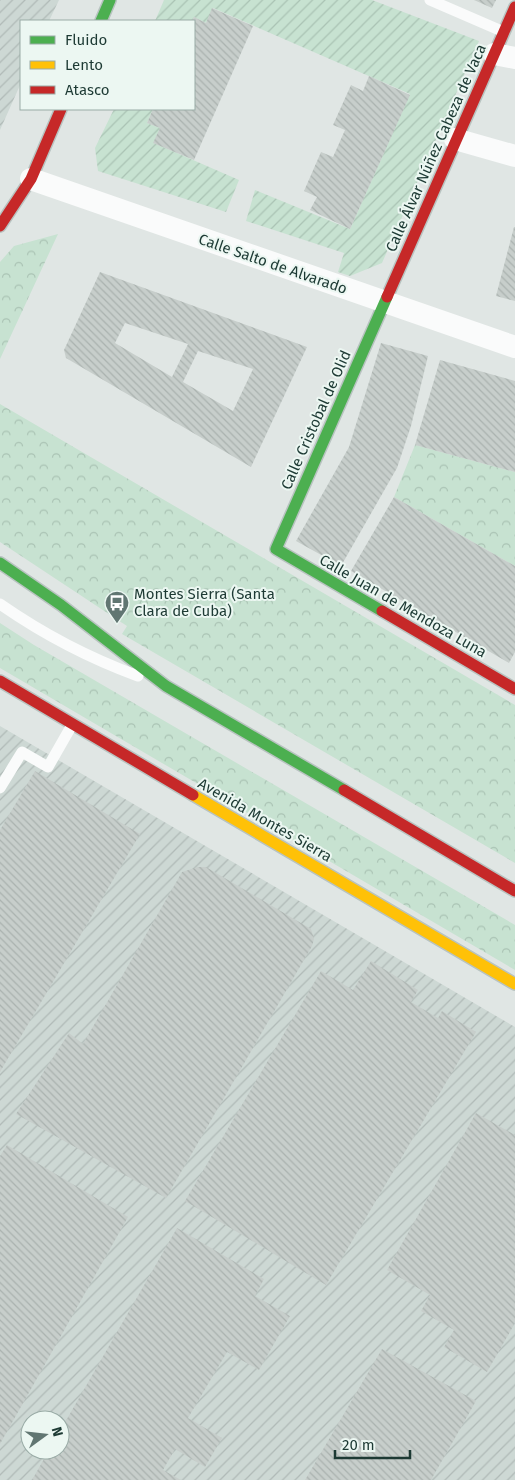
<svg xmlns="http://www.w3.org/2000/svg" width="515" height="1480" font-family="'Fira Sans',sans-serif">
<defs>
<pattern id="industrial-furrows" width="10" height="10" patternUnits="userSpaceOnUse" patternTransform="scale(1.25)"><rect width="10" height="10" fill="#cdd8d4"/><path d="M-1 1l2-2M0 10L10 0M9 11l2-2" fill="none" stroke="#b0bab7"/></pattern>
<pattern id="park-crowns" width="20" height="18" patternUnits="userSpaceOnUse" patternTransform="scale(1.25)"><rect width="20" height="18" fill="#c7e2d1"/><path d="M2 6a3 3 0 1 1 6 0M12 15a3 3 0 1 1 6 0" fill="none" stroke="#aac3b4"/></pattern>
<pattern id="garden-furrows" width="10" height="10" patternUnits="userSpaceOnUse" patternTransform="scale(1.25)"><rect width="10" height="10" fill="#c7e2d1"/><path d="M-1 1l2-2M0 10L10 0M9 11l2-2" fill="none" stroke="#aac3b4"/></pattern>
<pattern id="building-back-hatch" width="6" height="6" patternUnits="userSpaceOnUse" patternTransform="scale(1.25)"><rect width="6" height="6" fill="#c7cecb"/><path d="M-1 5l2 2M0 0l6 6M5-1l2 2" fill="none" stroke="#aab2af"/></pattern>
</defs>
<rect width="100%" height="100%" fill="#e0e6e4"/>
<path fill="url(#industrial-furrows)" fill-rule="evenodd" d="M0,0H59L49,21H21V83L0,130Z
M0,726L515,1027V1480H0ZM30,1420H60V1450H30Z"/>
<path fill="url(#park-crowns)" d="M58,234L0,359V262L14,246Z
M0,404L515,705V863L122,634L127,626L0,542Z
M415,445L515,472V566L394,497Z
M0,623L34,645L515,925V970L0,668Z"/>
<path fill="url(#garden-furrows)" d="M164,0H372L479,41L382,263L350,276L338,272L344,253L246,221L255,190L350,229L410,94L213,8L206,23L194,17L192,21H155Z
M114,109H153L147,123L160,128L154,143L239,180L226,212L98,171L95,148Z"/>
<path fill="url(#building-back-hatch)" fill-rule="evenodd" d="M474,0H496L492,8Z
M212,8L253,26L194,160L153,143L160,128L147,123L153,109H194V21H192L194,17L206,23Z
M369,76L410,95L350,229L310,210L317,197L304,191L321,152L333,157L345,130L333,125L351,85L363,91Z
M514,227H515V301L496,296Z
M100,272L307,347L251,467L66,358L64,350ZM125,323L188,344L172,377L115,343ZM198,351L253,369L233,411L183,382Z
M381,343L428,356L411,426L397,468L341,566L296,541L349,447Z
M440,360L515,381V472L415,445Z
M394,497L515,566V652L509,663L351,571Z
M35,771L140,834L0,1072V830Z
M198,867H206L311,929L314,939L312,946L166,1198L16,1114L69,1033L83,1044L182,872Z
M371,961L418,990L411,1002L438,1018L442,1011L476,1032L326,1285L185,1201L321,971L353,990Z
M476,1113L515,1135V1323L487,1372L444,1347L454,1330L421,1311L430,1295L387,1270Z
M7,1145L128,1217L0,1444V1156Z
M177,1228L264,1279L255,1296L290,1316L259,1370L227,1352L188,1418L222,1438L205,1467L175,1449L163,1470L181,1480H32L49,1450H60V1431Z
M382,1349L476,1401L431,1480H305Z"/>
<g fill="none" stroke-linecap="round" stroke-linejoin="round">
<defs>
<path id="fast" d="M101,21L110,0
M0,563L61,605L166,686L344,790
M382,611L276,549L387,297"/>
<path id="slow" d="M193,795L515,984"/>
<path id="jam" d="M0,226L31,179L61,109
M387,297L515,7
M382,611L515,689
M0,681L193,795
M344,790L515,891"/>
</defs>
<use href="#fast" stroke="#b8c3c0" stroke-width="14"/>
<use href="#slow" stroke="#b8c3c0" stroke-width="14"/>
<use href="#jam" stroke="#b8c3c0" stroke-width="14"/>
<path stroke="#fafbfb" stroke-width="11" d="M430,0L504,32
M0,604C43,634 89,658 138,676
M0,788L22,752L48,767L72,725"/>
<path stroke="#fafbfb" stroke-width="22" d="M494,54L515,58
M455,139L515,156
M31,179L515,347"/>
<use href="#fast" stroke="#4caf50" stroke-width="11"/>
<use href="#slow" stroke="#ffc107" stroke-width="11"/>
<use href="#jam" stroke="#c62828" stroke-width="11"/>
</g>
<defs>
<symbol id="bus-pin" viewBox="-11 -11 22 30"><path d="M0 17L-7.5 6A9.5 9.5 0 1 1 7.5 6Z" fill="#617672" stroke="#ecf7f2"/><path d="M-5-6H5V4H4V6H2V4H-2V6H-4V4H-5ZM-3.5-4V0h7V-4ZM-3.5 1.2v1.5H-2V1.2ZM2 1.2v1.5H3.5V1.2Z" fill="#fff"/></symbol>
</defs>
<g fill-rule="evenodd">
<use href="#bus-pin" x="103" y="589" width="28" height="38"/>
</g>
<g text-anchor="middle" stroke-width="4" stroke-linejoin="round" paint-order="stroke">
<g font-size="15" fill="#1d3a34" stroke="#ecf7f2">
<text transform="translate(436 148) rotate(-66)" y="5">Calle Álvar Núñez Cabeza de Vaca</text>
<text transform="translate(273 264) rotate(19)" y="5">Calle Salto de Alvarado</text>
<text transform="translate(316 420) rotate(-66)" y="5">Calle Cristobal de Olid</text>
<text transform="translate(403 606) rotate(30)" y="5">Calle Juan de Mendoza Luna</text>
<text transform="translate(265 820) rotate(30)" y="5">Avenida Montes Sierra</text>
</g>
<g font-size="15" fill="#1d3a34" stroke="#ecf7f2" text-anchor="start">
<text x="134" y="599">Montes Sierra (Santa<tspan x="134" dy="17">Clara de Cuba)</tspan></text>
</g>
</g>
<rect x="20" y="20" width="175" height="90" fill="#ecf7f2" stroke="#99aba6"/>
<rect x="30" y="36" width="25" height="8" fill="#4caf50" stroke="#99aba6"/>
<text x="65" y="45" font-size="15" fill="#1d3a34">Fluido</text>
<rect x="30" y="61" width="25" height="8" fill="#ffc107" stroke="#99aba6"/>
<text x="65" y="70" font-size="15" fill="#1d3a34">Lento</text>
<rect x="30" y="86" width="25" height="8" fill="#c62828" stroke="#99aba6"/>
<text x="65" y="95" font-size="15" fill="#1d3a34">Atasco</text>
<g transform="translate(45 1435) rotate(75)"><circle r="24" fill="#ecf7f2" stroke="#99aba6"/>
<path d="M0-4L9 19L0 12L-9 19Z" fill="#617672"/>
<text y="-8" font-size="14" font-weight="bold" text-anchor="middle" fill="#1d3a34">N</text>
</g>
<path d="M335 1450v8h75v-8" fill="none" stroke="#1d3a34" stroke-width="2.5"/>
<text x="342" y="1450" font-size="15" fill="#1d3a34" stroke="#ecf7f2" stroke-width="4" paint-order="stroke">20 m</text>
</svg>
